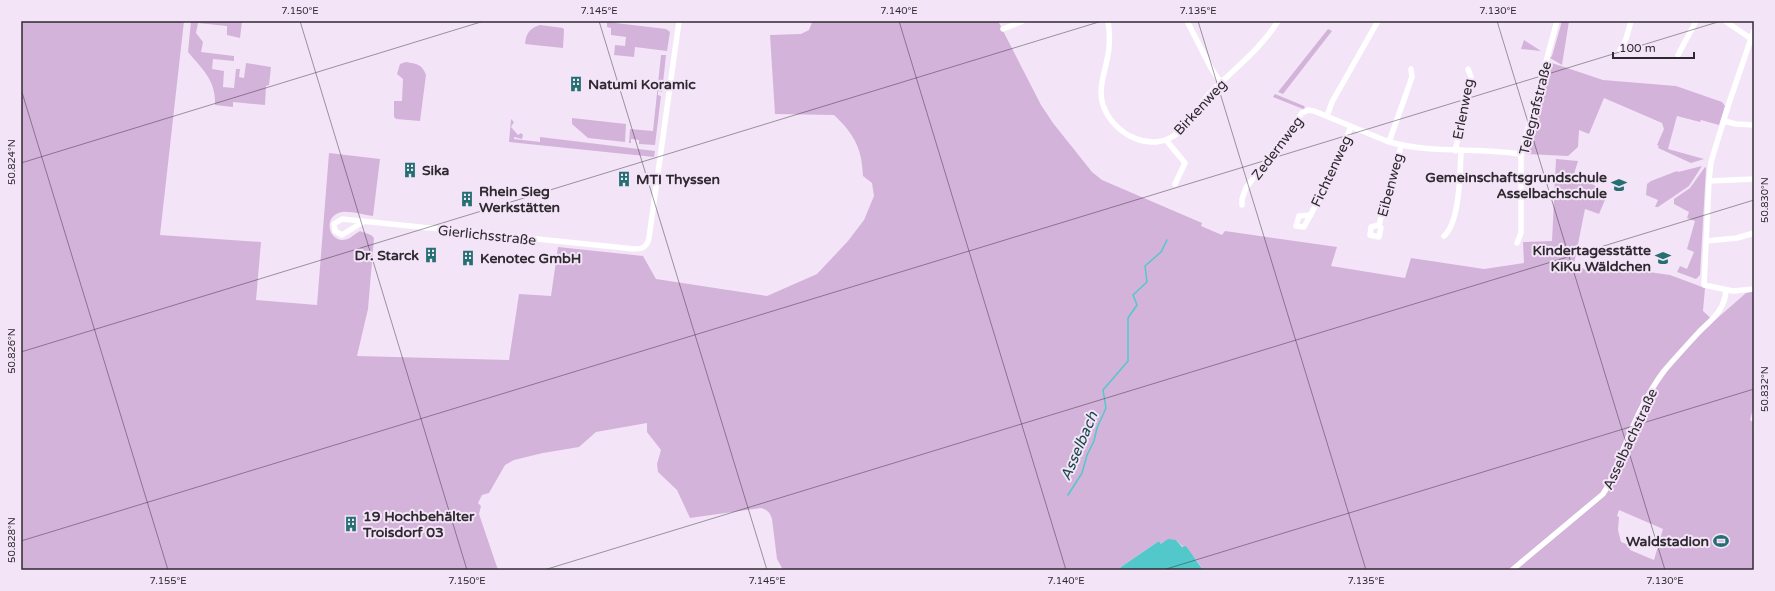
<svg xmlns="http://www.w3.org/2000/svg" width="1775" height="591" font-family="'Varela Round',sans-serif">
<rect width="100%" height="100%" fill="#f3e5f7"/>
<path fill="#d4b3db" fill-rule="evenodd" d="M21,21H184L160,235L261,242L256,300L317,305L329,153L380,159L373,216C364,215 351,211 342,212C320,216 330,248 350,238C353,236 356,233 360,231L371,235L374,238L368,309L357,356L509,360L519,294L551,296L558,247L643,256L656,279L767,296L817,274L848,241L864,220L874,196L872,183L863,176C862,148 854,134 834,115L775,114L770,35L801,34L809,30L812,22L998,21L1041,105L1053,123L1092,172L1102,180L1202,223L1201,226L1222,235L1225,231L1337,247L1331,266L1405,278L1411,258L1484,269L1524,263L1523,242L1552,241L1556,159L1578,161L1574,174L1608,193L1599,214L1585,209L1574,264L1588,271L1614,267L1670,275L1705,288L1703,311L1714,321L1746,293L1754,291V405L1750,420L1754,423V429L1752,430L1754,432V570H1203C1196,557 1186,550 1176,540L1161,544L1159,541L1121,567V570H785L782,568L777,559L772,519C770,512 767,510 761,508L690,518L677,490L658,472L657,464L661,450L647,432V423L596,432L579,447L543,453L514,460L505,465L489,493L482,495L478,503L481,506L479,514L498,570H21ZM1619,510L1663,529L1654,560L1630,550L1629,545L1621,542L1618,530L1619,517L1617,516Z
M191,21H242L240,38L227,35V26L198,23L196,33L203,42L201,52L234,56V61L213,59L212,69L224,71L223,87L234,88L236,69H240L239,77L244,78L246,63L271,67L269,85L266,86L265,105L233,102V107L215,105C216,80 202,69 188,52Z
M1562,21H1569L1562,65L1550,58L1552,56Z
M607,22L666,29L670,32L667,51L635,47L634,57L614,55L615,45L625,46L626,37L611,35V28L607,27Z
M540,25L563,28L564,30L563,48L525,44C526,33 530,28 540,25Z
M1328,29L1332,31L1283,94L1278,92Z
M1524,40L1541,51L1521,49Z
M661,55H666L662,92L658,91V95L661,96L655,145L639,144V140L631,139V143H629L630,129L653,131Z
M406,62C417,64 422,64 426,75L420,121L396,119L394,117V101H402L403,79L397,74L400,64Z
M1552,63L1603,80L1676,86L1722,102L1725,106L1719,125L1701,120L1700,122L1677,116L1668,149L1704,159L1691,163L1658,148L1659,146L1657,145L1664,129L1662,123L1604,98L1589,134L1579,130L1578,147L1568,156L1526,154L1531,129L1535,130L1537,124L1533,123L1549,64Z
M1275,94L1304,106L1305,108L1303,109L1273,97Z
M572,118L626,124L625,142L588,138L572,124Z
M511,119L514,122L511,127L518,135L521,133L523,135L522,139L514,137V139L540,142V137L655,151L654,157L509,142Z
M1702,166L1689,186L1658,207H1655L1658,200L1646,195L1647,184L1651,181L1677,171L1678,172Z
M1705,167L1706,168L1700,275L1696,279L1677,272L1680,266L1687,269L1694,252L1687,249L1695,221L1687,218L1689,212L1674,204V199L1690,188Z"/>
<path fill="#52c8cb" d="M1168,539L1176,540L1182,547L1186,546L1203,570H1121V567L1159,541L1161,544Z"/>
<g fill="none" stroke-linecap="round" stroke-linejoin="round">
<path stroke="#52c8cb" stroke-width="1.5" d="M1068,495L1082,473L1087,455L1094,441L1097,428L1106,408L1103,390L1128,361V318L1137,305L1133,295L1147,282L1145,266L1161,252L1167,240"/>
<path stroke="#fff" stroke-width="5.5" d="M1108,21C1110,34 1110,48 1107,60C1104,75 1098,90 1103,105C1113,135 1153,155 1179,132C1192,121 1199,104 1211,92C1234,69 1261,49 1278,21
M1187,21L1211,68L1221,83
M1725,21L1753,40
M1003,29L1023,21
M1754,30L1729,103L1711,162L1709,181L1704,285L1733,291L1754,289
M1620,50L1626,39L1631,21
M1678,55L1696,21
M1327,116L1332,102L1378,21
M1724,121L1736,124L1754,125
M1166,140L1185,163L1175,184
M1389,142L1412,77L1411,69
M1455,151L1471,77L1468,69
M1709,181L1754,179
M1242,205V199L1246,188L1302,113L1308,110L1314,111L1389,142C1432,154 1477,147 1521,154
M1311,215L1299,216L1296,226L1304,227C1322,194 1338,162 1351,126
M363,222L342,235L335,231L334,224L342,219L625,248C636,249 646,252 649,238L679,21
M1379,225L1371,227L1370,235L1379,237L1381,228L1379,225L1401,146
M1444,236C1460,222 1460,173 1461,151
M1706,241L1737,238L1754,233
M1517,243L1521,233V154L1557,21
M1512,570L1603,494L1609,484C1625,447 1639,404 1664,371C1675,358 1687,345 1699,332C1712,319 1725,310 1726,290"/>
</g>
<path fill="none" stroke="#2f2930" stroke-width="1" stroke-opacity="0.45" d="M300,21L467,570M599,21L767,570M899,21L1066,570M1198,21L1366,570M1497,21L1665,570M21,89L168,570M21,163L484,21M21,352L1102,21M21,541L1721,21M544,570L1754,200M1163,570L1754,389"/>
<defs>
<symbol id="building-bare" viewBox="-9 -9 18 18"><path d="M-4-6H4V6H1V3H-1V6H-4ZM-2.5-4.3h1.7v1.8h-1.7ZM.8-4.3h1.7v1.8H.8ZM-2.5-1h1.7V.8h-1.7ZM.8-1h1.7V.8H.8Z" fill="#246f71" stroke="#f3e5f7" stroke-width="2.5" paint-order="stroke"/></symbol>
<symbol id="school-bare" viewBox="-9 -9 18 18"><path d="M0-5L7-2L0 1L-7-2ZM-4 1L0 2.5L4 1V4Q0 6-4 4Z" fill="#246f71" stroke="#f3e5f7" stroke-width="2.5" paint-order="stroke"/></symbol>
<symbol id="stadium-bare" viewBox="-9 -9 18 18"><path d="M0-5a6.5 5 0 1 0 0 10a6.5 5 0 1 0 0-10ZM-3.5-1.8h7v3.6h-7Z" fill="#246f71" stroke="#f3e5f7" stroke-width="2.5" paint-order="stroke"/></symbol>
</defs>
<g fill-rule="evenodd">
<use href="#building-bare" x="565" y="73" width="22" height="22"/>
<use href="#building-bare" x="399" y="159" width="22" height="22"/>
<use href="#building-bare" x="613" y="168" width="22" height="22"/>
<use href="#school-bare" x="1608" y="174" width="22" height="22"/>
<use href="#building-bare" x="456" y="188" width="22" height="22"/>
<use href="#building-bare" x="420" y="244" width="22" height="22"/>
<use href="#building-bare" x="457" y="247" width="22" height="22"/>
<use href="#school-bare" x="1652" y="247" width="22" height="22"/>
<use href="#building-bare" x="340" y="513" width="22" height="22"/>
<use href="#stadium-bare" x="1710" y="530" width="22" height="22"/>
</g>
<g text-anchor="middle" stroke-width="4" stroke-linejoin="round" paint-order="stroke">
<g font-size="14" font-weight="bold" fill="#2f2930" stroke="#f3e5f7" text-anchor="start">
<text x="588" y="89">Natumi Koramic</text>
<text x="422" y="175">Sika</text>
<text x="1607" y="182" text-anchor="end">Gemeinschaftsgrundschule<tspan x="1607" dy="16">Asselbachschule</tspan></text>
<text x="636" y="184">MTI Thyssen</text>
<text x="479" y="196">Rhein Sieg<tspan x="479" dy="16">Werkstätten</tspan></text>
<text x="1651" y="255" text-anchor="end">Kindertagesstätte<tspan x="1651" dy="16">KiKu Wäldchen</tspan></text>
<text x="419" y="260" text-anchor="end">Dr. Starck</text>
<text x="480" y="263">Kenotec GmbH</text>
<text x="363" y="521">19 Hochbehälter<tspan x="363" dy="16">Troisdorf 03</tspan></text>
<text x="1709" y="546" text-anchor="end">Waldstadion</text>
</g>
<g font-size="14" fill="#2f2930" stroke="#f3e5f7">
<text transform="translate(1200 107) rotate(-47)" y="5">Birkenweg</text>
<text transform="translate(1535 108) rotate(-76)" y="5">Telegrafstraße</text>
<text transform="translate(1463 109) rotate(-79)" y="5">Erlenweg</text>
<text transform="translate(1277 148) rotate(-53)" y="5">Zedernweg</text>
<text transform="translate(1331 171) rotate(-65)" y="5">Fichtenweg</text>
<text transform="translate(1390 185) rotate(-75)" y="5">Eibenweg</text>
<text transform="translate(487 235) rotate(6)" y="5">Gierlichsstraße</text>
<text transform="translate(1630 439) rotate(-65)" y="5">Asselbachstraße</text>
</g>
<g font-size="15" font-style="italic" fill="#15494b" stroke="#f3e5f7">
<text transform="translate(1079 446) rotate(-67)" y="5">Asselbach</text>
</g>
</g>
<rect width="1775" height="591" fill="none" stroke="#f3e5f7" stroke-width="44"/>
<path d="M1613 52v6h81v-6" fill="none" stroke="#2f2930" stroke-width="2"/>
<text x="1619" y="52" font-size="12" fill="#2f2930" stroke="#f3e5f7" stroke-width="3" paint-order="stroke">100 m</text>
<rect x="22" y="22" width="1731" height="547" fill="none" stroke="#2f2930" stroke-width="1.5"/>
<g font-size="10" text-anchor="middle" fill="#2f2930">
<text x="300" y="14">7.150°E</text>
<text x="599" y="14">7.145°E</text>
<text x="899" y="14">7.140°E</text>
<text x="1198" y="14">7.135°E</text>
<text x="1498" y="14">7.130°E</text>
<text transform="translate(11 162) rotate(-90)" y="4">50.824°N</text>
<text transform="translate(1764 200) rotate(-90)" y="4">50.830°N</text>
<text transform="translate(11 351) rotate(-90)" y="4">50.826°N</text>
<text transform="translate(1764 389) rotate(-90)" y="4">50.832°N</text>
<text transform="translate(11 540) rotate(-90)" y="4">50.828°N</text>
<text x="168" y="584">7.155°E</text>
<text x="467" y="584">7.150°E</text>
<text x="767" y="584">7.145°E</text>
<text x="1066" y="584">7.140°E</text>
<text x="1366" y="584">7.135°E</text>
<text x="1665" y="584">7.130°E</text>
</g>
</svg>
